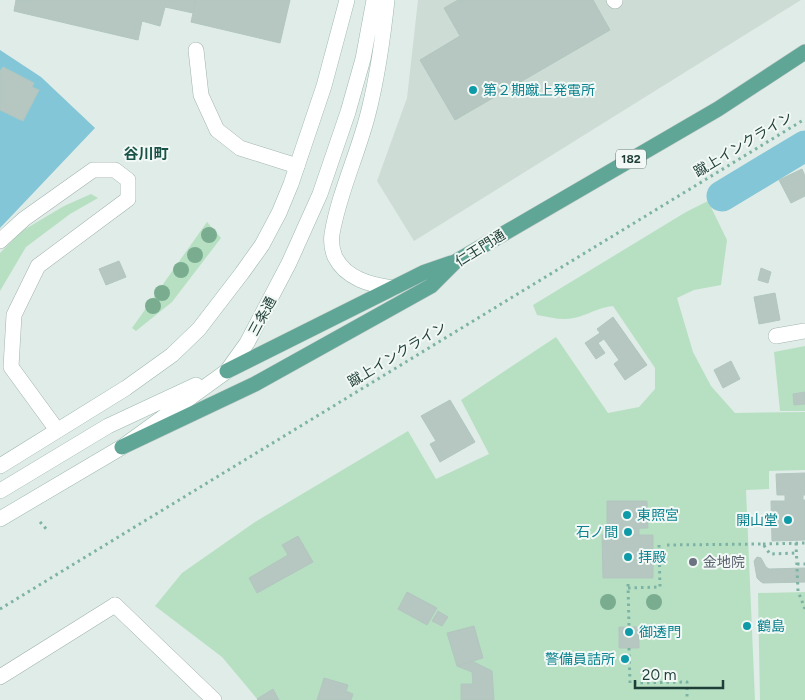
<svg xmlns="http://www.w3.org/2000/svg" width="805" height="700" font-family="Figtree,'Noto Sans JP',sans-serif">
<rect width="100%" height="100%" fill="#e0ece7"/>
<path fill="#cedcd6" d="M418,0H801L414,241L377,181L407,98Z"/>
<path fill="#b7e0c3" d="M91,194L98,198L70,214L26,247L0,291V253L22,231L64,206Z
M708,201L727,240L721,285L694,290L677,298L693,352L711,386L735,413L805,412V470L769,471V489L746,490L755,700H258L222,657L155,606L182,573L255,522L408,431L436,479L489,454L461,400L556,337L608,413L639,407L655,389V368L613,306C599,307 588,315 574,318C562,321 549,317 537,315L533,305L686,212Z
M207,222L221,238L172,302L136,331L132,328Z
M805,346V411H780L774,352Z
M805,592V700H760L758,593Z"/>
<path fill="#83c6d7" d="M0,50L41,77L95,128L0,228Z"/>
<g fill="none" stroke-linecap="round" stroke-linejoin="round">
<path stroke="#83c6d7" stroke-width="31" d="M722,196L805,146"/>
</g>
<path fill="#b5c7c0" stroke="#b2c6bf" d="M16,0H196L193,13L165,7L160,26L142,21L138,40L14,11Z
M196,0H290L280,43L191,22Z
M458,0H593L610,30L455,120L420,60L460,36L444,8Z
M3,67L34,83L32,87L39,90L23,121L0,110V71Z
M802,169L805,176V196L791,203L779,180Z
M119,261L126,277L106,285L99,269Z
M761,268L771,272L768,283L758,280Z
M775,293L780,320L759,324L754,297Z
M613,317L647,365L625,380L614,364L619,360L604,339L598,343L605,353L596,359L585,343L600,333L597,329Z
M731,361L740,379L723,388L714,370Z
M805,392V404L794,405L793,394Z
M450,400L475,442L440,462L430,444L436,441L421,416Z
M805,473V495H803V500H805V540L772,541L771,501H785V495H777L776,474Z
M607,501H647L648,528L607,529Z
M616,528H639V535H617Z
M602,535H653V578H603Z
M298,536L313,562L257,593L249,578L288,555L282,545Z
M757,557L761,558L766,567L769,569L805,568V582L763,583L760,581L757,578L754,561Z
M407,592L437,608L427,625L398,609Z
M438,611L448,617L442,626L432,621Z
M474,626L483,658L457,666L447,633Z
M619,627H639V648H619Z
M472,661L492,671L494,700H461V684H473L472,672L457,666Z
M324,678L348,685L346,691L353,694L351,700H317Z
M273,689L279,700H258L257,699Z"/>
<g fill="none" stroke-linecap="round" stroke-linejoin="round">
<defs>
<path id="lane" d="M614,0L615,1
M196,50L201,95L217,130L240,148L297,166
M0,241L24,219L93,170H115L128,180V199L38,266L14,315L11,367L57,430
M0,677L115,605"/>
<path id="street" d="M776,336L805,331
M115,605L214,700"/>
<path id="secondary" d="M387,0C383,37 378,74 369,110C359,152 339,192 332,234C331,241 332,250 335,257C346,279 371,285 393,288
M0,466L126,388L172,355L199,329L242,273L262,245L279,213L291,184L324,86L347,0
M0,491L108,426L196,385
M0,519L122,447L227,371L247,343L289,263L320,194L348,112L363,59L374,0"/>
<path id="primary" d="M227,371L425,272L451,263
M122,447L255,384L431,286L455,262L718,109L805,52"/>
</defs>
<use href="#lane" stroke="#a2b4af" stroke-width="16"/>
<use href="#street" stroke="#a2b4af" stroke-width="16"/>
<use href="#secondary" stroke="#9db9b0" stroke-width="16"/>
<use href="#primary" stroke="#c0c9c7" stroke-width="16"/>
<path stroke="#7db3a4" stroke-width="3" stroke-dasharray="2.5 4" stroke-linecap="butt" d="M40,522L48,531
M796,543L798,591L805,609
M763,544L805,543
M667,545L763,544L770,554L797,553
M797,564H805
M628,584L629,627
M628,588L660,587L659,545H662
M0,609L805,119
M629,648L630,683L687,682V700"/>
<use href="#lane" stroke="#fff" stroke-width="15"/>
<use href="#street" stroke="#fff" stroke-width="15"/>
<use href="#secondary" stroke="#fff" stroke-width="15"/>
<use href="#primary" stroke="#60a697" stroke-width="15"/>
</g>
<g fill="#7aac90">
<circle cx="209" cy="235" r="8"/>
<circle cx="195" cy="255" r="8"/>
<circle cx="181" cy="270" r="8"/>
<circle cx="162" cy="293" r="8"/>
<circle cx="153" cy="306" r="8"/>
<circle cx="608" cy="602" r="8"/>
<circle cx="654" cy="602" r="8"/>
</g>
<g fill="#0f9aa8" stroke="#f1f8f5" stroke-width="2">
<circle cx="473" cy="90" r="5"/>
<circle cx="627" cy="515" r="5"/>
<circle cx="788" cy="520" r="5"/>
<circle cx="628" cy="532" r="5"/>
<circle cx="628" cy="557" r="5"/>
<circle cx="747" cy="626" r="5"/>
<circle cx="629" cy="632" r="5"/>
<circle cx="625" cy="659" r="5"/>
</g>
<circle fill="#6b7280" stroke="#f1f8f5" stroke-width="2" cx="693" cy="562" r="5"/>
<g text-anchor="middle" stroke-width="4" stroke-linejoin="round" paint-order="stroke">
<rect fill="#f1f8f5" stroke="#5e7670" stroke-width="1" x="616" y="149.5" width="30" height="19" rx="4"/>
<g font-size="12" font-weight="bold" fill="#1f3e37">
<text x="631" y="163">182</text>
</g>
<g font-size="14" fill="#0d838f" stroke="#f1f8f5" text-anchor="start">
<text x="483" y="95">第２期蹴上発電所</text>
<text x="637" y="520">東照宮</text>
<text x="778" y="525" text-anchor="end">開山堂</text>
<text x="618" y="537" text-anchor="end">石ノ間</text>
<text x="638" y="562">拝殿</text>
<text x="757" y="631">鶴島</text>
<text x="639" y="637">御透門</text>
<text x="615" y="664" text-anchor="end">警備員詰所</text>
</g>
<g font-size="14" fill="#1f3e37" stroke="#f1f8f5">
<text transform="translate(743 144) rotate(-31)" y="5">蹴上インクライン</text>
<text transform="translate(480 248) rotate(-32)" y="5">仁王門通</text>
<text transform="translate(262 316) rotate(-62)" y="5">三条通</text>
<text transform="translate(397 354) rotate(-31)" y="5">蹴上インクライン</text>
</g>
<g font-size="14" fill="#5b616d" stroke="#f1f8f5" text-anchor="start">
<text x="703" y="567">金地院</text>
</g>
<g font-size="15" font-weight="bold" fill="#195246" stroke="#f1f8f5">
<text x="146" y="159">谷川町</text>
</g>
</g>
<path d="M635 680v8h88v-8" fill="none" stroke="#1f3e37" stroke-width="2.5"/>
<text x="642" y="680" font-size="15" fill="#1f3e37" stroke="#f1f8f5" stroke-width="4" paint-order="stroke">20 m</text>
</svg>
